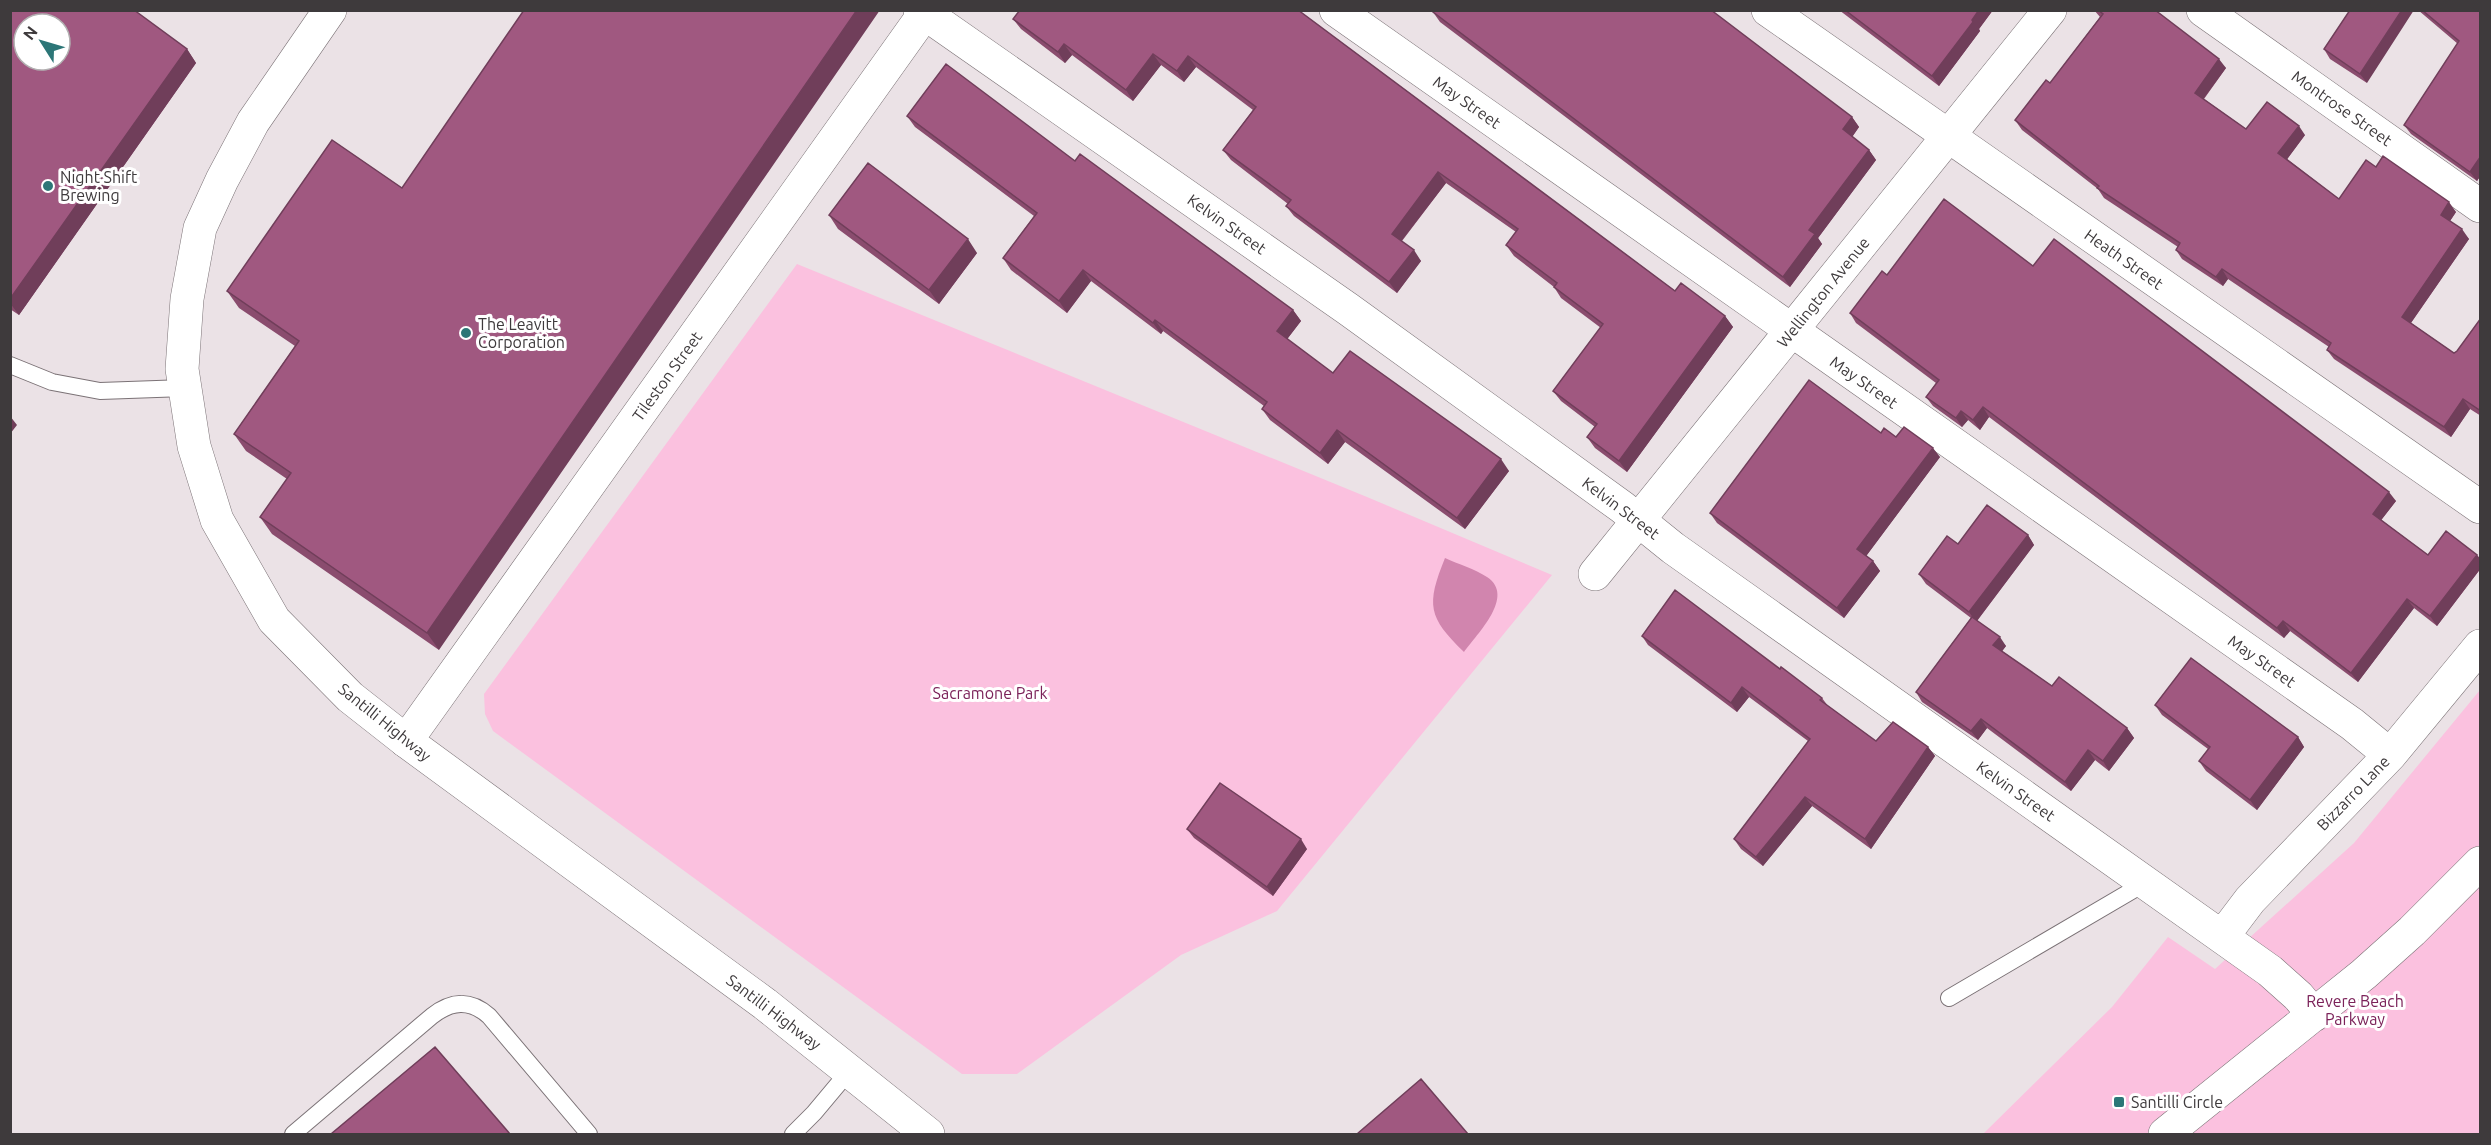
<svg xmlns="http://www.w3.org/2000/svg" width="2491" height="1145" font-family="Ubuntu,sans-serif">
<rect width="100%" height="100%" fill="#ebe2e6"/>
<path fill="#fbc1df" d="M797,264L1367,497L1552,575L1277,911L1181,955L1017,1074H962L493,731L485,714L484,694Z
M2480,690V1134H1983L2112,1007L2168,937L2215,969L2354,843Z"/>
<path fill="#d185ae" d="M1445,558C1458,564 1475,569 1487,577C1516,596 1477,634 1464,652C1428,617 1426,605 1445,558Z"/>
<g fill="none" stroke-linecap="round" stroke-linejoin="round">
<defs>
<path id="service" d="M10,365L52,382L100,391L185,388
M1949,998L2145,883
M293,1134L432,1016C451,1001 470,999 489,1016L589,1134
M793,1134L814,1113L850,1070"/>
<path id="minor" d="M330,10L253,122L222,180L200,228L187,299L182,369L194,446L217,520L274,620L350,697L406,741
M920,10L1348,309L1622,507L1673,548L2270,971L2298,996L2314,1015
M1336,10L2352,724L2390,755
M1768,10L2480,507
M2203,10L2480,206
M1595,574L2050,10
M2222,937L2250,900L2390,755L2480,646
M2165,1134L2364,974L2412,931L2480,863"/>
<path id="secondary" d="M927,10L406,741L765,1004L928,1134"/>
</defs>
<use href="#service" stroke="#7b7276" stroke-width="18"/>
<use href="#minor" stroke="#7b7276" stroke-width="34"/>
<use href="#secondary" stroke="#7b7276" stroke-width="34"/>
<use href="#service" stroke="#fff" stroke-width="16"/>
<use href="#minor" stroke="#fff" stroke-width="33"/>
<use href="#secondary" stroke="#fff" stroke-width="33"/>
</g>
<path fill="#8a4c6e" d="M10,10L187,49L196,63L19,315L10,309Z
M1298,10L1675,291L1725,316L1733,327L1627,472L1595,448L1587,437L1595,427L1561,401L1553,391L1601,328L1561,298L1554,287L1514,256L1506,245L1516,232L1446,183L1402,241L1421,261L1397,293L1294,216L1286,206L1288,204L1231,160L1223,150L1253,110L1196,67L1184,82L1161,65L1133,101L1072,55L1065,63L1021,29L1013,19Z
M1839,10H1993L1979,29L1980,31L1939,86Z
M2094,10H2155L2226,68L2204,99L2246,129L2305,135L2287,159L2339,199L2376,167L2456,212L2450,221L2469,239L2411,323L2454,353L2457,351L2481,318V416L2470,409L2451,437L2334,359L2327,350L2329,347L2228,279L2223,286L2182,259L2176,250L2178,247L2104,198L2098,189L2022,130L2015,120L2050,83L2100,17Z
M2350,10L2367,83L2330,59L2324,49Z
M2418,10H2481V175L2477,181L2411,134L2404,125L2458,44Z
M1433,12L1852,117L1859,127L1852,137L1869,150L1876,160L1818,238L1822,244L1790,287L1440,22Z
M907,116L1075,161L1293,310L1301,321L1287,339L1333,373L1509,471L1465,529L1345,442L1328,464L1270,420L1262,409L1264,406L1163,331L1161,334L1091,281L1067,313L1011,270L1003,258L1034,216L915,127Z
M402,188L439,650L272,534L260,517L287,479L246,451L234,434L295,346L239,308L227,291Z
M829,215L977,253L939,304L838,229Z
M2033,266L2396,501L2381,520L2428,555H2477L2481,560V568L2437,626L2414,608L2358,682L2290,631L2284,638L1989,417L1980,430L1968,420L1962,427L1933,406L1926,397L1936,383L1856,323L1850,313L1887,275Z
M1881,433L1896,437L1940,457L1866,556L1873,561L1880,571L1844,618L1717,523L1710,513Z
M2028,535L2034,545L1977,621L2006,646L2002,651L2052,686L2127,728L2134,738L2109,771L2095,760L2071,791L1987,728L1978,740L1922,702L1916,692L1971,618L1926,584L1919,574L1958,544Z
M1642,636L1780,669L1822,698L1828,706L1876,741L1928,747L1935,756L1871,849L1812,806L1763,866L1741,849L1734,839L1808,741L1749,697L1737,712L1648,645Z
M2155,705L2298,737L2304,747L2257,810L2206,771L2199,761L2208,749L2162,715Z
M1187,829L1307,849L1273,896L1194,838Z"/>
<path fill="#703e5a" d="M857,10H880L439,650L427,633Z
M1979,10H1993L1979,29L1980,31L1939,86L1932,76Z
M2402,10H2414L2367,83L2360,74Z
M1064,44L1072,55L1065,63L1058,52Z
M187,49L196,63L19,315L10,303V299Z
M1153,54L1161,65L1133,101L1126,90Z
M1188,56L1196,67L1184,82L1177,71Z
M2219,59L2226,68L2201,102L2195,93Z
M1852,117L1859,127L1850,140L1843,129Z
M2299,126L2305,135L2285,162L2278,153Z
M1869,150L1876,160L1818,238L1822,244L1790,287L1783,277L1809,230Z
M2481,156V175L2477,181L2470,172Z
M1438,172L1446,183L1399,244L1392,234Z
M2449,202L2456,212L2448,224L2441,215Z
M2462,229L2469,239L2408,327L2402,317Z
M968,239L977,253L939,304L929,290Z
M1414,250L1421,261L1397,293L1389,282Z
M2222,269L2228,279L2223,286L2216,277Z
M1083,270L1091,281L1067,313L1059,301Z
M1293,310L1301,321L1285,342L1277,331Z
M1725,316L1733,327L1627,472L1619,461Z
M1155,320L1163,331L1161,334L1153,323Z
M2463,399L2470,409L2451,437L2444,427Z
M1983,407L1989,417L1980,430L1973,420Z
M1961,411L1968,420L1962,427L1956,418Z
M10,416L17,425L10,434Z
M1337,430L1345,442L1328,464L1320,453Z
M1933,448L1940,457L1864,559L1857,549Z
M1501,459L1509,471L1465,529L1457,518Z
M2389,492L2396,501L2379,523L2373,514Z
M2028,535L2034,545L1976,622L1969,612Z
M2477,555L2481,560V568L2437,626L2430,616Z
M1873,561L1880,571L1844,618L1837,608Z
M2407,599L2414,608L2358,682L2351,673Z
M2283,621L2290,631L2284,638L2277,628Z
M2000,637L2006,646L2000,654L1993,645Z
M1742,687L1749,697L1737,712L1731,703Z
M1981,719L1987,728L1978,740L1971,731Z
M2127,728L2134,738L2109,771L2103,761Z
M2298,737L2304,747L2257,810L2250,800Z
M1928,747L1935,756L1871,849L1865,839Z
M2088,750L2095,760L2071,791L2065,782Z
M1805,797L1812,806L1763,866L1756,857Z
M1301,839L1307,849L1273,896L1267,887Z"/>
<path fill="#a05880" stroke="#703e5a" stroke-width="1.5" fill-rule="evenodd" d="M10,10H134L187,49L10,299ZM24,24H60V60H24Z
M524,10H857L427,633L260,517L291,473L234,434L299,341L227,291L332,140L402,188Z
M1020,10H1298L1675,291L1681,283L1725,316L1619,461L1587,437L1597,424L1553,391L1603,324L1554,287L1557,283L1506,245L1518,229L1438,172L1392,234L1414,250L1389,282L1286,206L1291,200L1223,150L1256,107L1188,56L1177,71L1153,54L1126,90L1064,44L1058,52L1013,19Z
M1434,10H1711L1852,117L1843,129L1869,150L1809,230L1815,234L1783,277L1433,12Z
M1845,10H1979L1972,20L1973,22L1932,76Z
M2098,10H2155L2219,59L2195,93L2246,129L2267,102L2299,126L2278,153L2339,199L2366,160L2376,167L2383,156L2449,202L2441,215L2462,229L2402,317L2454,353L2457,351L2481,318V411L2463,399L2444,427L2327,350L2331,343L2222,269L2216,277L2176,250L2180,243L2097,188L2099,186L2015,120L2046,80L2050,83L2103,14Z
M2350,10H2402L2360,74L2324,49Z
M2422,10H2481V156L2470,172L2404,125L2459,41Z
M946,64L1075,161L1080,154L1293,310L1277,331L1333,373L1350,351L1501,459L1457,518L1337,430L1320,453L1262,409L1267,402L1155,320L1153,323L1083,270L1059,301L1003,258L1037,213L907,116Z
M868,163L968,239L929,290L829,215Z
M1944,199L2033,266L2054,239L2389,492L2373,514L2428,555L2446,531L2477,555L2430,616L2407,599L2351,673L2283,621L2277,628L1983,407L1973,420L1961,411L1956,418L1926,397L1939,380L1850,313L1882,271L1887,275Z
M1809,380L1881,433L1884,428L1896,437L1904,427L1933,448L1857,549L1873,561L1837,608L1710,513Z
M1987,505L2028,535L1969,612L1919,574L1947,536L1958,544Z
M1675,590L1780,669L1781,667L1822,698L1820,700L1876,741L1893,722L1928,747L1865,839L1805,797L1756,857L1734,839L1810,739L1742,687L1731,703L1642,636Z
M1972,617L2000,637L1993,645L2052,686L2059,677L2127,728L2103,761L2088,750L2065,782L1981,719L1971,731L1916,692Z
M2191,658L2298,737L2250,800L2199,761L2210,747L2155,705Z
M1220,783L1301,839L1267,887L1187,829Z
M435,1047L510,1134H331Z
M1421,1079L1468,1134H1357Z"/>
<g fill="#2c7677" stroke="#fff" stroke-width="2">
<circle cx="48" cy="186" r="6"/>
<circle cx="466" cy="333" r="6"/>
<rect x="2113" y="1096" width="12" height="12" rx="3"/>
</g>
<g text-anchor="middle" stroke-width="6" stroke-linejoin="round" paint-order="stroke">
<g font-size="16" fill="#3e3a3c" stroke="#fff">
<text transform="translate(1467 102) rotate(35)" y="6">May Street</text>
<text transform="translate(2342 108) rotate(35)" y="6">Montrose Street</text>
<text transform="translate(1227 224) rotate(35)" y="6">Kelvin Street</text>
<text transform="translate(2124 259) rotate(35)" y="6">Heath Street</text>
<text transform="translate(1823 292) rotate(-51)" y="6">Wellington Avenue</text>
<text transform="translate(667 376) rotate(-54)" y="6">Tileston Street</text>
<text transform="translate(1864 382) rotate(35)" y="6">May Street</text>
<text transform="translate(1621 508) rotate(37)" y="6">Kelvin Street</text>
<text transform="translate(2262 661) rotate(35)" y="6">May Street</text>
<text transform="translate(385 722) rotate(39)" y="6">Santilli Highway</text>
<text transform="translate(2016 791) rotate(35)" y="6">Kelvin Street</text>
<text transform="translate(2353 793) rotate(-46)" y="6">Bizzarro Lane</text>
<text transform="translate(774 1012) rotate(37)" y="6">Santilli Highway</text>
</g>
<g font-size="16" fill="#3e3a3c" stroke="#fff" text-anchor="start">
<text x="60" y="183">Night Shift<tspan x="60" dy="18">Brewing</tspan></text>
<text x="478" y="330">The Leavitt<tspan x="478" dy="18">Corporation</tspan></text>
<text x="2131" y="1108">Santilli Circle</text>
</g>
<g font-size="16" fill="#7b2259" stroke="#fff">
<text x="990" y="699">Sacramone Park</text>
<text x="2355" y="1007">Revere Beach<tspan x="2355" dy="18">Parkway</tspan></text>
</g>
</g>
<rect width="2491" height="1145" fill="none" stroke="#3e3a3c" stroke-width="24"/>
<g transform="translate(42 42) rotate(307)"><circle r="28" fill="#ffffff" stroke="#b2b0b1" stroke-width="1.5"/>
<path d="M0-4.5L10 22L0 15L-10 22Z" fill="#2c7677"/>
<text y="-9" font-size="16" font-weight="bold" text-anchor="middle" fill="#3e3a3c">N</text>
</g>
</svg>
